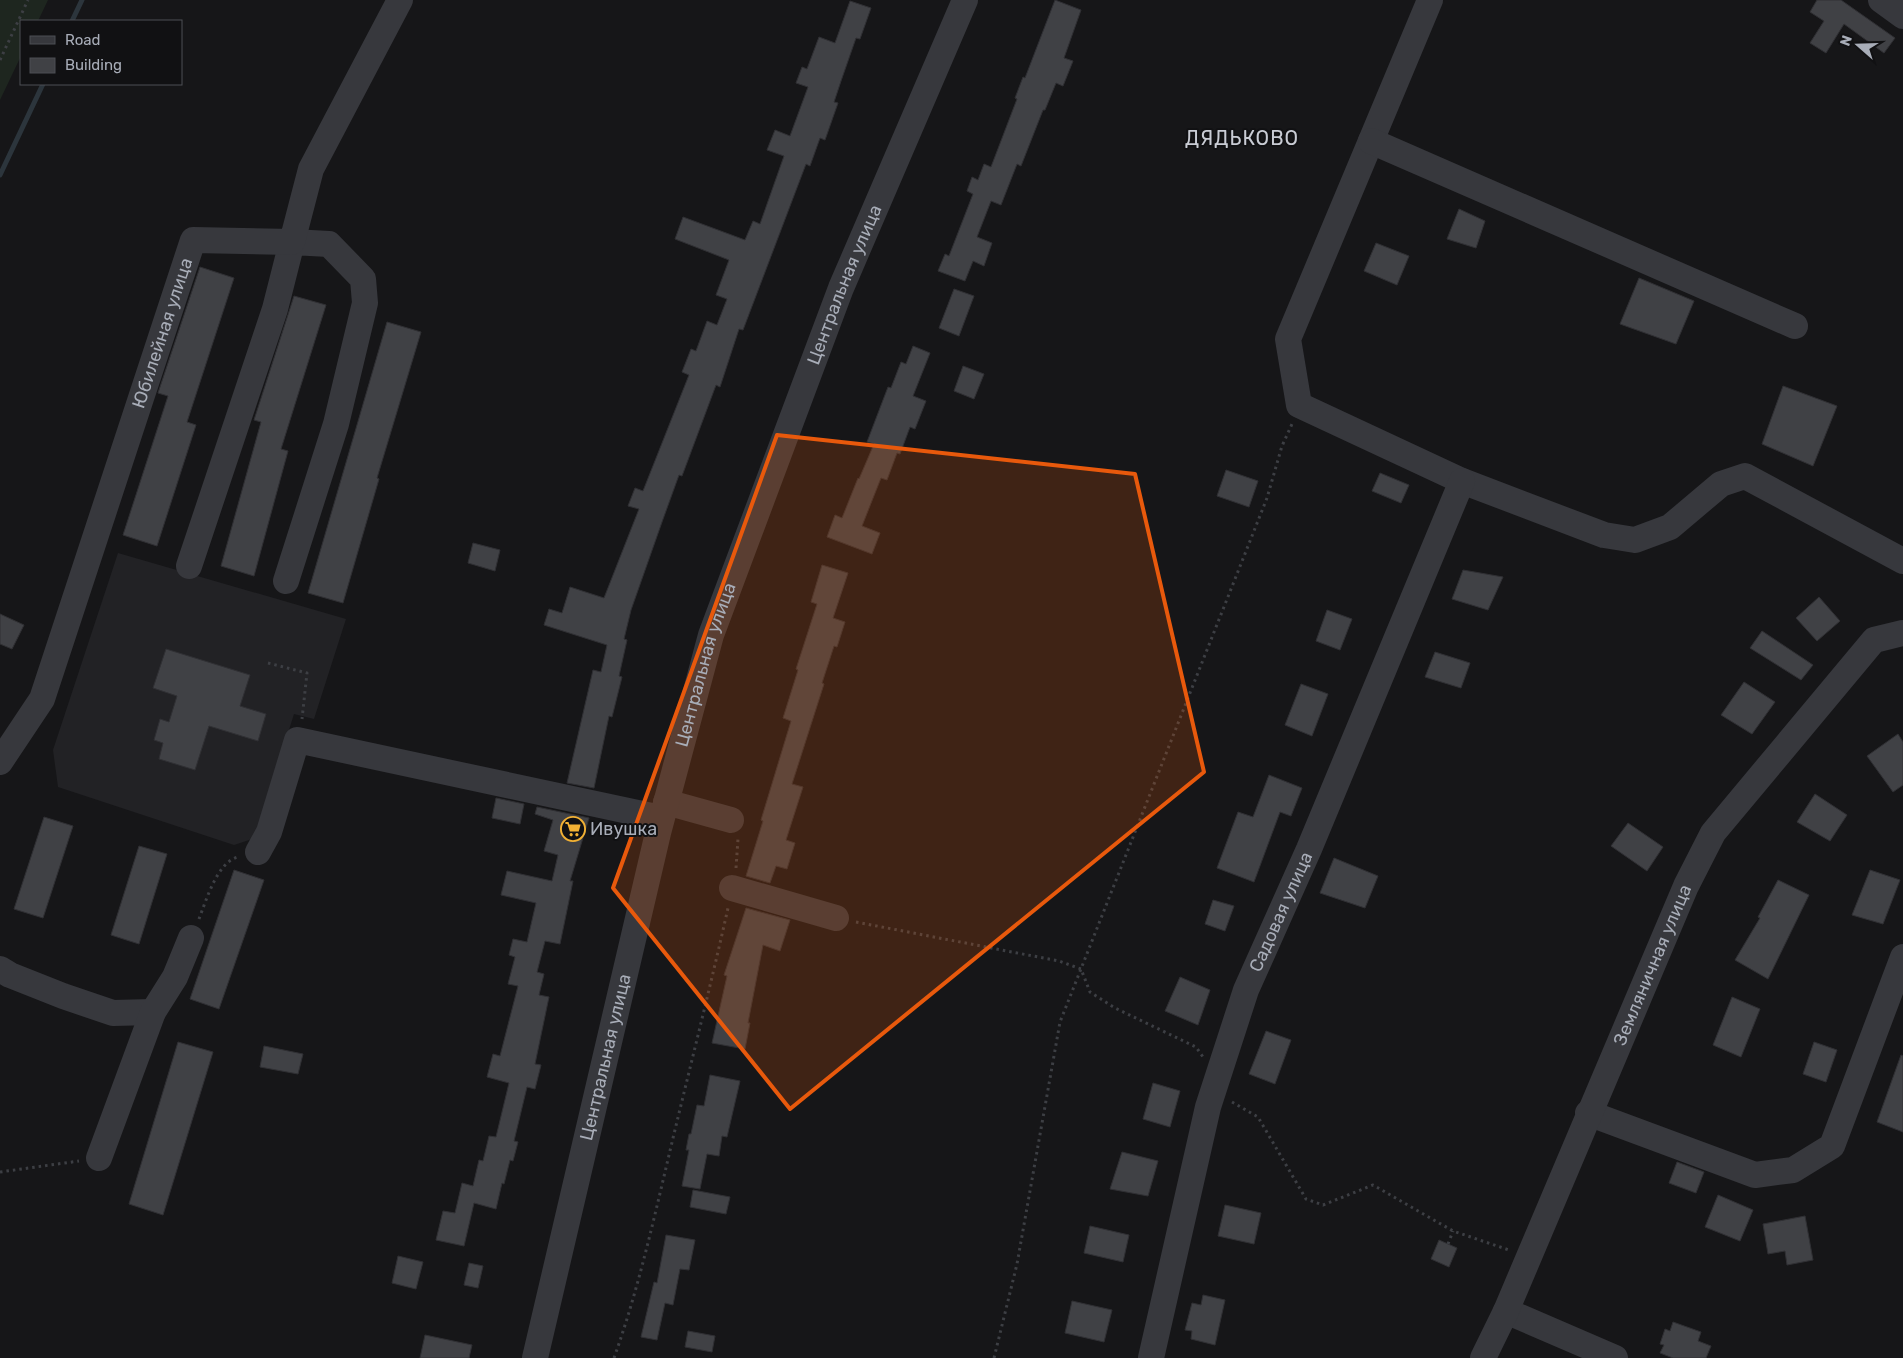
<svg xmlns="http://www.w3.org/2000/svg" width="1903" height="1358" font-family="Rubik,sans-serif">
<rect width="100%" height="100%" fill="#161618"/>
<path fill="#222225" d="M118,553L346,619L314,719L294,714L255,838L234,845L58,787L53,750Z"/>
<path fill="#1e261f" d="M0,0H48L38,21H21V56L0,100Z"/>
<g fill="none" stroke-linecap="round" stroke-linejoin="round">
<path stroke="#2c353c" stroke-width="5" d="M72,21L82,0
M0,175L43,84"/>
</g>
<path fill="#404145" stroke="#303034" d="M1055,0L1081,10L1064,58L1073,61L1063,86L1056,83L1045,110H1043L1021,166L1017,164L1001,205L991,201L977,237L992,243L984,266L973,261L965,281L938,271L945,254L949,256L973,194L967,191L972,177L978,180L984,164L991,167L1017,99L1015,98L1023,77L1025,78Z
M1817,0H1841L1895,38L1884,53L1844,24L1826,53L1810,43L1824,21L1810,12Z
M850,1L871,8L860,39L856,38L841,81L834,102L838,103L825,140L820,138L810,166L806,164L743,330L739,329L720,387L716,385L682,476L679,475L662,522L631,610L624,639L627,640L619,676L622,677L612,717L609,716L594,788L567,783L593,670L601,672L607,645L544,625L549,609L562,613L570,587L604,598L639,509L628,506L635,488L643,491L689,375L682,372L691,349L696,351L707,321L717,325L727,299L716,295L729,260L675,239L683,217L745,240L753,221L760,224L784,156L767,150L775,130L790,136L808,87L796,83L802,67L807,69L819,37L835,43Z
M1459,209L1485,221L1476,248L1447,239Z
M1376,243L1409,256L1397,285L1364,271Z
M200,267L234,278L187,422L196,425L157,546L123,535L168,396L158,393Z
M1639,278L1694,301L1676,344L1620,324Z
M954,289L974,296L959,336L939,328Z
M294,296L326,305L281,449L288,451L254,576L221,566L261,422L254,420Z
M387,322L421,332L377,478L379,479L343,603L308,593Z
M913,346L930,353L913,396L926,401L915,429L910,427L900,454L897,453L887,480L881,478L862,526L880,533L872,554L827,537L835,515L842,518L858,478L859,479L874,444L867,442L888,387L891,388L901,362L906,364Z
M963,366L984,374L974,399L954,391Z
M1783,386L1837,406L1813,466L1762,444Z
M1226,470L1258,481L1249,507L1217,496Z
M1380,473L1409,485L1401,503L1372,491Z
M473,543L500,550L495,571L468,563Z
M822,565L848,573L833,618L845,622L837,647L834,646L822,683L824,684L792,784L803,787L786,840L795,843L787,869L776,866L770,883L746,876L763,821L761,820L791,721L783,718L798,670L796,669L817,604L811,602Z
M1463,570L1503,577L1488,610L1452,599Z
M1819,597L1840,621L1817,641L1796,618Z
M1327,610L1352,619L1340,650L1316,641Z
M0,614L24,625L12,649L0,644Z
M1762,631L1813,665L1801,680L1750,648Z
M166,649L250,675L240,706L266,714L258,741L209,726L195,770L159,759L163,743L154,740L160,719L169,722L177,696L153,688Z
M1435,652L1470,663L1461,688L1425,677Z
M1744,682L1775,702L1752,734L1721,715Z
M1301,684L1328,694L1312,736L1285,725Z
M1898,734L1903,742V785L1893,792L1867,756Z
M1269,775L1302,788L1291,816L1280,812L1254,882L1217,868L1238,812L1253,817Z
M1815,794L1847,815L1830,841L1797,822Z
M496,798L524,804L520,824L492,818Z
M537,807L589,818L570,881H573L560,944L545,941L537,972L544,974L539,995L549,997L535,1064L541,1065L535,1089L527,1087L514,1141L518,1142L513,1161L510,1160L504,1184L502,1183L496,1209L474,1203L464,1246L436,1240L443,1211L455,1213L462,1183L473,1186L479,1160L483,1161L489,1136L496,1137L509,1083L487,1077L493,1054L500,1056L518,986L508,984L515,957L509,955L513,939L527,942L536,903L501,895L507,871L552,881L558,855L544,851L553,820L535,814Z
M44,817L73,826L43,918L14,909Z
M1628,823L1663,847L1647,871L1611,846Z
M139,846L167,854L139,944L111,935Z
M1334,858L1378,876L1365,908L1320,893Z
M234,870L264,880L219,1009L190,999Z
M1870,870L1900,880L1883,924L1852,915Z
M1778,880L1809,895L1768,979L1735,960L1760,918L1758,917Z
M1213,900L1234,906L1225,931L1205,924Z
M746,908L790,920L780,951L763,945L748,1023H750L745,1049L712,1043L727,976L724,975Z
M1180,977L1210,990L1198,1025L1165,1011Z
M1732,997L1760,1009L1741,1057L1713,1045Z
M1266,1031L1291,1040L1275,1084L1249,1074Z
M178,1042L213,1052L163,1215L129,1204Z
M1814,1042L1837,1050L1826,1082L1803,1074Z
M264,1046L303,1054L298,1074L260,1067Z
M1901,1055L1903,1056V1132L1877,1122Z
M710,1075L740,1081L727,1137L722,1136L719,1156L707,1154L700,1189L682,1186L689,1150H686L689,1134H691L697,1105L704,1106Z
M1153,1083L1180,1091L1170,1127L1143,1119Z
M1122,1152L1158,1161L1148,1196L1110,1189Z
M1677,1162L1704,1172L1696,1193L1669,1183Z
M693,1190L730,1197L726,1214L690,1207Z
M1718,1195L1753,1210L1740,1241L1705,1227Z
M1225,1205L1261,1213L1254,1244L1218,1236Z
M1805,1216L1813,1260L1787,1265L1785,1251L1768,1254L1763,1224Z
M1090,1226L1129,1235L1123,1262L1084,1253Z
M666,1235L695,1240L689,1270L680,1269L673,1305L665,1303L657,1340L641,1337L654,1282L657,1283Z
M1439,1240L1457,1248L1449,1267L1431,1259Z
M398,1256L423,1262L416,1289L392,1283Z
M469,1263L483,1266L478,1288L464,1285Z
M1203,1295L1225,1300L1215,1345L1191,1339L1192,1331L1185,1330L1192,1303L1201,1305Z
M1072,1301L1112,1310L1104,1342L1065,1333Z
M1673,1322L1701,1332L1698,1341L1711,1346L1706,1358H1673L1660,1353L1664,1345L1660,1344L1665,1329L1670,1331Z
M688,1331L715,1336L712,1352L685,1347Z
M425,1335L472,1345L469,1358H420Z"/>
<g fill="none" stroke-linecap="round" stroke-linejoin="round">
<path stroke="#3d3f44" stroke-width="3" stroke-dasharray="2.5 4" stroke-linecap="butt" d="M0,60L28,0
M268,663L307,673L302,719
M736,868L738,839
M199,919C206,901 217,862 238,857
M856,922L1059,961L1081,969L1090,992L1115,1008L1196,1047L1203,1057
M1232,1102L1258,1117L1306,1199L1323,1205L1373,1185L1453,1231L1509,1250
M0,1172L79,1161
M1448,1244L1453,1231
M614,1358C640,1285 656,1209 674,1134C692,1059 711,984 728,908
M994,1358L1017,1264L1060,1022L1267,498L1282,446L1292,424"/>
<g stroke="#37383d" stroke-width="26">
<path d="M1430,0L1288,339L1299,405L1462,481L1604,535L1635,540L1670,527L1721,484L1745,476L1903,561"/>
<path d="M1881,0L1903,16"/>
<path d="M1371,141L1795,326"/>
<path d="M189,566L275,309L292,242L329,244L363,279L365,303L336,424L286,581"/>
<path id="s1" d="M0,762L42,699L193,240L292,242L311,169L400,0"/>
<path d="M666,802L731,820"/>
<path d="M258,852L269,832L297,740L661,818"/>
<path d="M732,888L836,918"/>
<path d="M0,969L10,975L63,996L113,1013L153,1012"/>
<path d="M1588,1113L1755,1175L1793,1170L1832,1146L1903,957"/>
<path d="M99,1158L153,1012L175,977L191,938"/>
<path d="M1506,1311L1615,1358"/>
<path id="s2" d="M535,1358L658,833L711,635L841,288L965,0"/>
<path id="s3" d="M1151,1358L1208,1107L1246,990L1309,849L1462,481"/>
<path id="s4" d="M1483,1358L1506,1311L1686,886L1713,833L1874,640L1903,633"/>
</g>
</g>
<path fill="#e8590c" fill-opacity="0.2" stroke="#e8590c" stroke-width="4" stroke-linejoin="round" d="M777,435L1135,474L1204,772L790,1109L613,888Z"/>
<defs>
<symbol id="supermarket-ring" viewBox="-11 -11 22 22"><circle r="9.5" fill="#111113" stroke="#f2b134" stroke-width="1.5"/><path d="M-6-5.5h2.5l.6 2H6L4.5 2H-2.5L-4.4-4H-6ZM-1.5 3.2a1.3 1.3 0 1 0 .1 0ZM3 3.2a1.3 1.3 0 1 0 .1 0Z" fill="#f2b134"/></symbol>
</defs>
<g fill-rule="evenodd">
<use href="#supermarket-ring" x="559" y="815" width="28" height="28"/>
</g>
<g text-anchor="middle" stroke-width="4" stroke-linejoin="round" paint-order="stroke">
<g font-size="18" fill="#a8adb8" stroke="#111113">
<text dy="6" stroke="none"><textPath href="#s2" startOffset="1119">Центральная улица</textPath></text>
<text dy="6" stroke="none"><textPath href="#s1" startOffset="461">Юбилейная улица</textPath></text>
<text dy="6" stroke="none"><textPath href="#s2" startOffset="714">Центральная улица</textPath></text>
<text dy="6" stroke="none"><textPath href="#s3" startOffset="466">Садовая улица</textPath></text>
<text dy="6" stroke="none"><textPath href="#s4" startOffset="428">Земляничная улица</textPath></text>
<text dy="6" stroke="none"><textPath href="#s2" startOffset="309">Центральная улица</textPath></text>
</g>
<g font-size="18" fill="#a8adb8" stroke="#111113" text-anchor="start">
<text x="590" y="835">Ивушка</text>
</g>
<g font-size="20" letter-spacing="1" fill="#c9ccd4" stroke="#111113">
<text x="1242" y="145">ДЯДЬКОВО</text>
</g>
</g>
<rect x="20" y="20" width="162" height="65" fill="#111113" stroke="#4d4f55"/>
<rect x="30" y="36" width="25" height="8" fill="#37383d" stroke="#4d4f55"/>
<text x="65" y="45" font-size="15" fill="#a8adb8">Road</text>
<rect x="30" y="58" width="25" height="15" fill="#404145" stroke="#4d4f55"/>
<text x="65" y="70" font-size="15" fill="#a8adb8">Building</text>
<g transform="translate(1858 45) rotate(290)" stroke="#111113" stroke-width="4" paint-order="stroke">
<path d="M0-4L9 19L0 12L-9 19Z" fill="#a8adb8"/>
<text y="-8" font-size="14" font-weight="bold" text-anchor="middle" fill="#a8adb8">N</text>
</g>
</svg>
